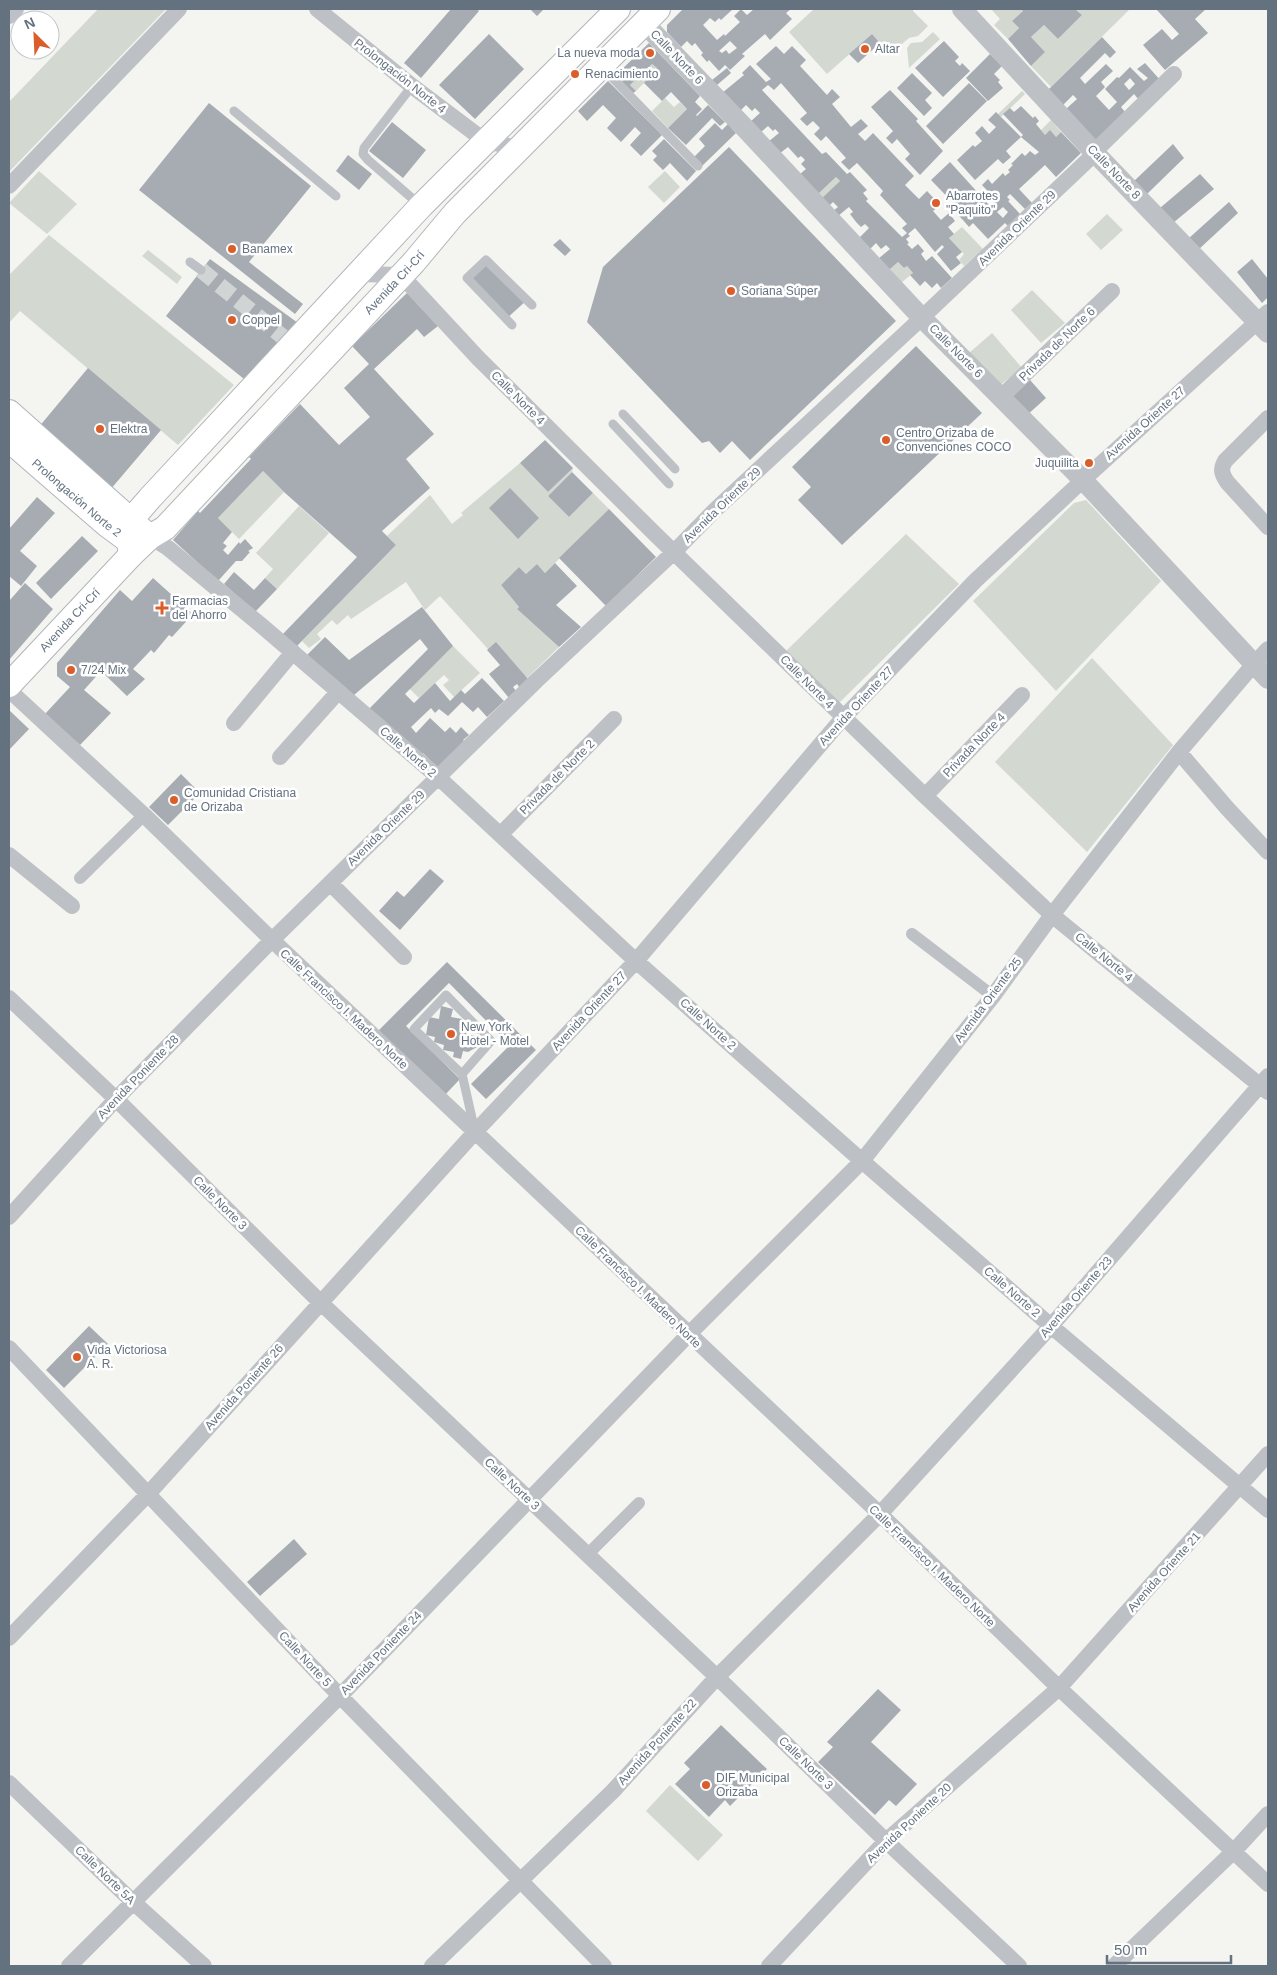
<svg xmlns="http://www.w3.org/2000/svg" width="1277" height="1975" font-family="Arial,sans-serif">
<rect width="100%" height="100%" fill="#f4f4f0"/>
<path fill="#d3d9d0" d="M98,9H166L9,172V102Z
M814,9H914L913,11L928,26L918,36L909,38L890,54L872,34L827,74L789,32Z
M991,9H1021L1023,11L1012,21L1019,28L1008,39L994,25L1000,19Z
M1075,9H1130L1051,87L1031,66L1045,52L1031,37L1044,25L1058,39L1082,15Z
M933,32L940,39L909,68L907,48L911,43L922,42Z
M652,64L657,68L652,73L653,74L636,91L630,85Z
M1022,91L1025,94L1001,117L998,114Z
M665,98L674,107L680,102L687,109L668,128L652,111Z
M1051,120L1061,132L1056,137L1050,131L1045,135L1041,130Z
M39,171L77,204L47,234L9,203Z
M665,171L680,187L664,203L648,187Z
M836,177L840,181L822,198L818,194Z
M1107,214L1123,230L1101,250L1086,234Z
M962,227L983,249L964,266L959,260L964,254L949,238Z
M49,235L234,385L178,445L20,311L9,323V275Z
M148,250L182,277L177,284L142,256Z
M898,262L904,268L907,266L913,273L901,283L890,269Z
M1032,290L1065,323L1041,343L1011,310Z
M992,333L1022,368L999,386L969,353Z
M520,463L548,492L573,468L572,472L548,496L569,517L593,493L609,509L545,573L537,564L526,574L519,567L501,585L519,607L517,609L559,647L527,678L488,649L440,596L425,610L406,582L351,619L348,615L337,625L332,620L317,634L321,639L309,648L302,641L396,545L387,536L430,495L452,524L463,515L461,513Z
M263,471L284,492L239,539L218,518Z
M1086,500L1161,581L1056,691L973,601L1074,503Z
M299,506L329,533L277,589L265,578L273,569L256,553Z
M906,534L959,584L838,704L786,651Z
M453,646L480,673L454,697L443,685L449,680L444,675L419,698L409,688Z
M1092,658L1173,745L1087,852L995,762Z
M670,1785L723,1835L698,1861L646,1811Z"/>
<path fill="#a6acb2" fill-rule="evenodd" d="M451,9H477L479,11L421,78L404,63Z
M530,9H544L537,16Z
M683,9H733L721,20L719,18L715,22L710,18L703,25L717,40L724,34L725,36L740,22L734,16L741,9L747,15L754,9H791L786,13L792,19L770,40L765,34L742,54L745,56L730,70L725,65L719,71L709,60L707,62L701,55L703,53L695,43L692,46L687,41L681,47L667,32V25ZM730,41L737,48L729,54L726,50L722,53L719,51Z
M1021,9H1075L1082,15L1058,39L1044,25L1031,37L1045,52L1031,66L1008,39L1019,28L1012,21L1023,11Z
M1156,9H1206L1195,19L1208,33L1165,70L1143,45L1162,29L1172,40L1179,34Z
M489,34L524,69L475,119L439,85Z
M872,34L880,43L858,63L849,54Z
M1102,37L1116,52L1110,58L1105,53L1080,78L1085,84L1106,64L1113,71L1101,82L1105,87L1096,96L1109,110L1117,102L1105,89L1117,77L1119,78L1130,67L1144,81L1148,78L1137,69L1145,63L1161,81L1139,100L1134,94L1121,107L1125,112L1096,141L1066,109L1077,99L1073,95L1063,105L1048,90ZM1130,78L1135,84L1129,90L1124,84Z
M944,41L959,57L955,61L960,66L962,63L970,71L943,97L915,68Z
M649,43L700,96L695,102L702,109L696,115L697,116L708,105L725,122L720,126L712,118L686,145L668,128L687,109L671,92L662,101L644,83L657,68L652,64L630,85L636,91L633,93L616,75Z
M776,46L784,54L792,46L806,60L800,66L827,95L832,89L840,97L832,104L851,127L861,119L868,126L858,134L865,141L873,133L914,176L905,185L919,199L927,191L940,205L933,211L941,220L949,213L955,221L948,227L954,234L949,238L962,252L956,257L961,263L951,271L937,254L944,247L942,245L935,252L915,228L908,234L910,236L906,239L909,243L907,244L912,249L918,244L924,251L921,254L926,261L932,256L952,278L941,288L937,283L932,288L925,281L920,286L910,275L913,273L907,266L904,268L898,262L889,270L878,259L890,249L886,245L881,249L876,243L870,249L859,238L869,228L865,224L861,227L856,222L850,214L853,212L849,207L838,216L833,211L838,207L833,202L829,206L822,198L840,181L836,177L818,194L800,174L806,169L801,164L805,160L801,156L798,158L788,147L779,154L768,142L779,133L775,129L773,131L768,126L760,133L750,122L760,113L755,108L752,111L746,105L739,112L722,93L744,75L742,73L750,65L766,82L771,79L756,64ZM781,83L807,113L800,119L807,126L813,121L820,128L814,134L821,141L826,136L846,158L841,162L849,170L857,163L883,191L880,195L907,224L902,228L907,233L902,237L866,201L868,199L863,193L867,190L850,172L847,174L826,152L822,154L762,90L768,85L774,90Z
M990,54L1002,66L994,74L1000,80L998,82L1003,88L988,101L966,78Z
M727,68L731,73L717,85L712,80Z
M912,73L932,93L925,100L932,108L924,116L897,88Z
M608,81L662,135L641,156L630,145L641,133L635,127L621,142L607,128L616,118L603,105L587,121L578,111Z
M969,83L987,101L943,144L926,126Z
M890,90L918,119L916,121L943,151L920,175L905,159L910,154L897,139L892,144L886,138L893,131L871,107Z
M209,103L311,186L249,262L303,304L295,314L139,190Z
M1021,106L1033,118L1035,116L1039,121L1036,124L1045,135L1050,130L1056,137L1061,132L1081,153L1056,177L1045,165L1019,189L1032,203L1025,209L1010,194L1007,197L1010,200L1008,201L1020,214L1008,226L1005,223L988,239L973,223L969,227L963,220L956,213L960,210L931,180L950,162L990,206L996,200L982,185L988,179L992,184L1003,173L1005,176L1010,172L1008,170L1013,165L1011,164L1022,153L1025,156L1030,151L1035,155L1039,152L1021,137L1006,151L1011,157L1003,164L998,159L975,180L957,160L973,145L975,147L982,141L975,133L982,126L989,134L996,127L988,120L996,112L1021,137L1023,135L1003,114L1010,108L1014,112ZM1003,207L1008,212L1003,218L997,212Z
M392,122L426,150L403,178L369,151Z
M715,123L722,130L728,124L736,133L702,166L694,157L705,146L699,139Z
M664,139L696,171L687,181L670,163L663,170L653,160L657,156L652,151Z
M1173,144L1184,158L1146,195L1133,182Z
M729,147L896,321L750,460L732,441L720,453L709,441L702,443L587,322L603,267Z
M348,155L372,174L359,190L336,171Z
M1200,174L1214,189L1173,223L1160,208Z
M1229,202L1238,213L1198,250L1188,239Z
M560,239L571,250L565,256L553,245Z
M210,259L298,323L244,379L166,316Z
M1252,259L1268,279V297L1262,303L1237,272Z
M486,260L527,300L506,319L467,278Z
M407,293L438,326L424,337L417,329L374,369L434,434L406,459L430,488L382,531L396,545L295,648L282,635L357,557L284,492L263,471L218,518L232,532L223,543L227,546L223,550L228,555L239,542L240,544L245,539L253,548L248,551L250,552L242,561H236L218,581L173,540L198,511L200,513L251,459L249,457L300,404L339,445L370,417L344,388L369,364L352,346Z
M916,346L982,413L842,545L798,500L811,487L792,467Z
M88,368L161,430L110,490L38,428Z
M1030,380L1046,398L1026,416L1010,399Z
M545,440L573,468L548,492L520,463Z
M572,472L593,493L569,517L548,496Z
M510,488L539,518L518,539L489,508Z
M37,497L55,513L20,551L37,566L21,586L9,576V529Z
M609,509L656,557L606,606L559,558Z
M82,536L98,551L51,599L36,583Z
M555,563L577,586L556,605L581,627L559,647L517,609L519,607L501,585L519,567L526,574L537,564L545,573Z
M234,572L254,590L265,578L277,589L255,612L224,584Z
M153,578L193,614L172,637L169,635L154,653L151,650L133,669L145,679L127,696L101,671L84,690L111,713L80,745L45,714L70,687L57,676V663L120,590L132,601Z
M25,583L53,609L9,660V601Z
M422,607L453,646L405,694L414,703L435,683L450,701L461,690L465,694L482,678L504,701L487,717L478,707L473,712L462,702L448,716L439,709L435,713L431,708L411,727L416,733L430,718L445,732L450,727L456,733L461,727L469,735L463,740L465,742L438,768L423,753L422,755L369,709L428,649L420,639L354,695L307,655L325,637L349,660Z
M496,642L528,679L520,688L517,684L513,687L516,691L509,698L489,674L500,665L487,650Z
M9,710L29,729L9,750Z
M181,774L200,793L168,825L149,807Z
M430,869L444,881L400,930L379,911L397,891L404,897Z
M447,962L536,1050L486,1099L471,1084L510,1045L449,983L406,1026L460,1079L444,1096L378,1031Z
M441,1006L453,1009L451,1017L462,1019L461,1023L469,1025L467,1034L479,1037L477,1047L468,1052L463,1051L461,1059L453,1057L454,1052L443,1050L444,1045L434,1042L435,1037L426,1035L429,1017L439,1019Z
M89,1326L108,1344L64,1388L46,1370Z
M294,1539L307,1554L260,1596L247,1582Z
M878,1689L901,1710L871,1742L917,1784L896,1806L889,1800L875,1815L818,1762L833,1747L827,1742Z
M721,1725L767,1769L730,1806L725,1800L709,1817L675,1784L690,1769L684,1763Z"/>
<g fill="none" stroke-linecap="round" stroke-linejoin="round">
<path stroke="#d0d4d4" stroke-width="16" stroke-dasharray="16 8" stroke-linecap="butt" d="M201,270L283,337"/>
<defs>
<g id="secondary">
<path d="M9,412L143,531"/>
<path id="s1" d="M9,440L106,524L129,541L141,539"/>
<path d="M131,555L129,541L131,520L150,498L421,206L618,9"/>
<path id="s2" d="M9,685L131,555L150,537L165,528L414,262L455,213L658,9"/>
</g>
</defs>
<use href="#secondary" stroke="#b2b6ba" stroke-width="26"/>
<path stroke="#bdc0c4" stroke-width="9" d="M601,66L698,166
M412,86L364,148L363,154L368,160L421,206
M234,111L336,196
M190,262L201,270
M512,325L467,278L486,260L532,305
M623,414L675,469
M613,424L669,484
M462,1074L491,1041L446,995L414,1029L462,1074L474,1127"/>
<path stroke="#bdc0c4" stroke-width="12" d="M80,878L144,815
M912,934L993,996
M587,1555L639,1503"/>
<path stroke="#bdc0c4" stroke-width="16" d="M317,9L412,86L485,141L518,148
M9,16L16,9
M9,186L179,9
M358,274L401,275L478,358L655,534L925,796L1052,915L1268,1092
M1001,397L1112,291
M1268,418L1225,461C1220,470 1222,474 1227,482L1268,527
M150,537L168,548L262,626L438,777L636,961L862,1161L1051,1326L1268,1510
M9,690L144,815L272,940L880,1514L1059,1688L1268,1884
M234,723L293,652
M1179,752L1227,808L1268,852
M280,757L338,692
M925,796L1022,695
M501,834L614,719
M9,855L72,906
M330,883L404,957
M9,998L116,1099L320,1302L717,1677L886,1841L1019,1966
M9,1217L116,1099L272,940L536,681L674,552L716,509L912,327L1088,160L1094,152L1174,74
M9,1348L340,1696L604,1966
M9,1638L149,1493L475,1132L636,961L843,718L975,581L1083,480L1268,312
M9,1783L132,1901L204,1966
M69,1966L340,1696L688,1335L862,1161L993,996L1052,915L1179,752L1254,664L1268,649
M432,1966L613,1791L717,1677L880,1514L1051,1326L1268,1076
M769,1966L886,1841L1059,1688L1268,1454
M1114,1966L1234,1851L1268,1814"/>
<path stroke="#bdc0c4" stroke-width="20" d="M962,9L1094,152L1268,333
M644,23L743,126L922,318L1083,480L1268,679"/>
<use href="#secondary" stroke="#fff" stroke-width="24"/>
</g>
<g fill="#da5d2a" stroke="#fff" stroke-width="2">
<circle cx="865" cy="49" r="5"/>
<circle cx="650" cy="53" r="5"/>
<circle cx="575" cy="74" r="5"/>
<circle cx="936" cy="203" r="5"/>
<circle cx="232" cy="249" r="5"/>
<circle cx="731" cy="291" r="5"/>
<circle cx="232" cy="320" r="5"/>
<circle cx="100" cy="429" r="5"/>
<circle cx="886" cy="440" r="5"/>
<circle cx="1089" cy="463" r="5"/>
<path d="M159.5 600.5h5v5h5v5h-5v5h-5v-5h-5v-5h5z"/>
<circle cx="71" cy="670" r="5"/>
<circle cx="174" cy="800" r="5"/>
<circle cx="451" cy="1034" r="5"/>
<circle cx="77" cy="1357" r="5"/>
<circle cx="706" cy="1785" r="5"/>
</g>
<g text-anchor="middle" stroke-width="5" stroke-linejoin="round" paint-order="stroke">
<g font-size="12" fill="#647280" stroke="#fff" text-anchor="start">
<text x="875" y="53">Altar</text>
<text x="640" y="57" text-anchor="end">La nueva moda</text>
<text x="585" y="78">Renacimiento</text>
<text x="946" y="200">Abarrotes<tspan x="946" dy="14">"Paquito"</tspan></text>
<text x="242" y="253">Banamex</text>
<text x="741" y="295">Soriana Súper</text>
<text x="242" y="324">Coppel</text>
<text x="110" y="433">Elektra</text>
<text x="896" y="437">Centro Orizaba de<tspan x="896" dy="14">Convenciones COCO</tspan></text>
<text x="1079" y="467" text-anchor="end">Juquilita</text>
<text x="172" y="605">Farmacias<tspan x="172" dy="14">del Ahorro</tspan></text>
<text x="81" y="674">7/24 Mix</text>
<text x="184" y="797">Comunidad Cristiana<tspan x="184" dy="14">de Orizaba</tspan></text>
<text x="461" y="1031">New York<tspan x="461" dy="14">Hotel - Motel</tspan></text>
<text x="87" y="1354">Vida Victoriosa<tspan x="87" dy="14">A. R.</tspan></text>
<text x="716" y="1782">DIF Municipal<tspan x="716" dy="14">Orizaba</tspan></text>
</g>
<g font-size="12" fill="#647280" stroke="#fff">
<text transform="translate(677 57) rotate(46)" y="4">Calle Norte 6</text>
<text transform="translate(400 76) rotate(38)" y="4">Prolongación Norte 4</text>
<text transform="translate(1114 172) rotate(46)" y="4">Calle Norte 8</text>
<text transform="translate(1017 228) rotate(-44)" y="4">Avenida Oriente 29</text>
<text dy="4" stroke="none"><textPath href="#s2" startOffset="558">Avenida Cri-Crí</textPath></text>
<text transform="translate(1057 344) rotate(-44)" y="4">Privada de Norte 6</text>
<text transform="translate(956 351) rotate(45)" y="4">Calle Norte 6</text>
<text transform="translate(518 398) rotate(45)" y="4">Calle Norte 4</text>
<text transform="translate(1145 423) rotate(-42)" y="4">Avenida Oriente 27</text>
<text dy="4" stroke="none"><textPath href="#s1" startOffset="89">Prolongación Norte 2</textPath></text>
<text transform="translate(722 505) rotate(-44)" y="4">Avenida Oriente 29</text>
<text dy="4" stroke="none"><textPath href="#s2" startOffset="89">Avenida Cri-Crí</textPath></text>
<text transform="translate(807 682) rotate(45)" y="4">Calle Norte 4</text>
<text transform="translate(856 706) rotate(-47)" y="4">Avenida Oriente 27</text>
<text transform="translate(974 745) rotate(-46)" y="4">Privada Norte 4</text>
<text transform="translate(408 752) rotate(41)" y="4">Calle Norte 2</text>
<text transform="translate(557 777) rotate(-45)" y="4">Privada de Norte 2</text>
<text transform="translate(386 828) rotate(-44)" y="4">Avenida Oriente 29</text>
<text transform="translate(1104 957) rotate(39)" y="4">Calle Norte 4</text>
<text transform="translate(988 1000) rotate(-53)" y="4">Avenida Oriente 25</text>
<text transform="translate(344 1009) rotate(43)" y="4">Calle Francisco I. Madero Norte</text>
<text transform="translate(589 1011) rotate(-47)" y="4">Avenida Oriente 27</text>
<text transform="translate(708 1024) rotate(42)" y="4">Calle Norte 2</text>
<text transform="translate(138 1077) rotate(-46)" y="4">Avenida Poniente 28</text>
<text transform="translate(220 1203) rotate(45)" y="4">Calle Norte 3</text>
<text transform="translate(638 1287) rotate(44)" y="4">Calle Francisco I. Madero Norte</text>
<text transform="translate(1012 1292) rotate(41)" y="4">Calle Norte 2</text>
<text transform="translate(1076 1297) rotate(-49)" y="4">Avenida Oriente 23</text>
<text transform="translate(244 1387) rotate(-48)" y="4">Avenida Poniente 26</text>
<text transform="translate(512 1484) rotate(43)" y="4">Calle Norte 3</text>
<text transform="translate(932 1566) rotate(44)" y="4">Calle Francisco I. Madero Norte</text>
<text transform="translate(1164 1572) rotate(-48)" y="4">Avenida Oriente 21</text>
<text transform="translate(381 1653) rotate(-46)" y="4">Avenida Poniente 24</text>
<text transform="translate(305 1659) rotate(47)" y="4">Calle Norte 5</text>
<text transform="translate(657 1742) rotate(-48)" y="4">Avenida Poniente 22</text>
<text transform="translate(806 1763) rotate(44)" y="4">Calle Norte 3</text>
<text transform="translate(909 1823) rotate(-43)" y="4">Avenida Poniente 20</text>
<text transform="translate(105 1875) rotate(44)" y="4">Calle Norte 5A</text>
</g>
</g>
<rect width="1277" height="1975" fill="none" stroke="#647280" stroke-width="20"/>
<g transform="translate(35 35) rotate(336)"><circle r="24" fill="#ffffff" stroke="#c1c7cc"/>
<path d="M0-4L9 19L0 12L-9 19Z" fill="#da5d2a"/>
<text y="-8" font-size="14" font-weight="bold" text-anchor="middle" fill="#647280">N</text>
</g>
<path d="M1107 1955v8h124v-8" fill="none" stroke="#647280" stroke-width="2.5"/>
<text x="1114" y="1955" font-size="15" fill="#647280" stroke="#ffffff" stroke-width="4" paint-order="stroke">50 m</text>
</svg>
